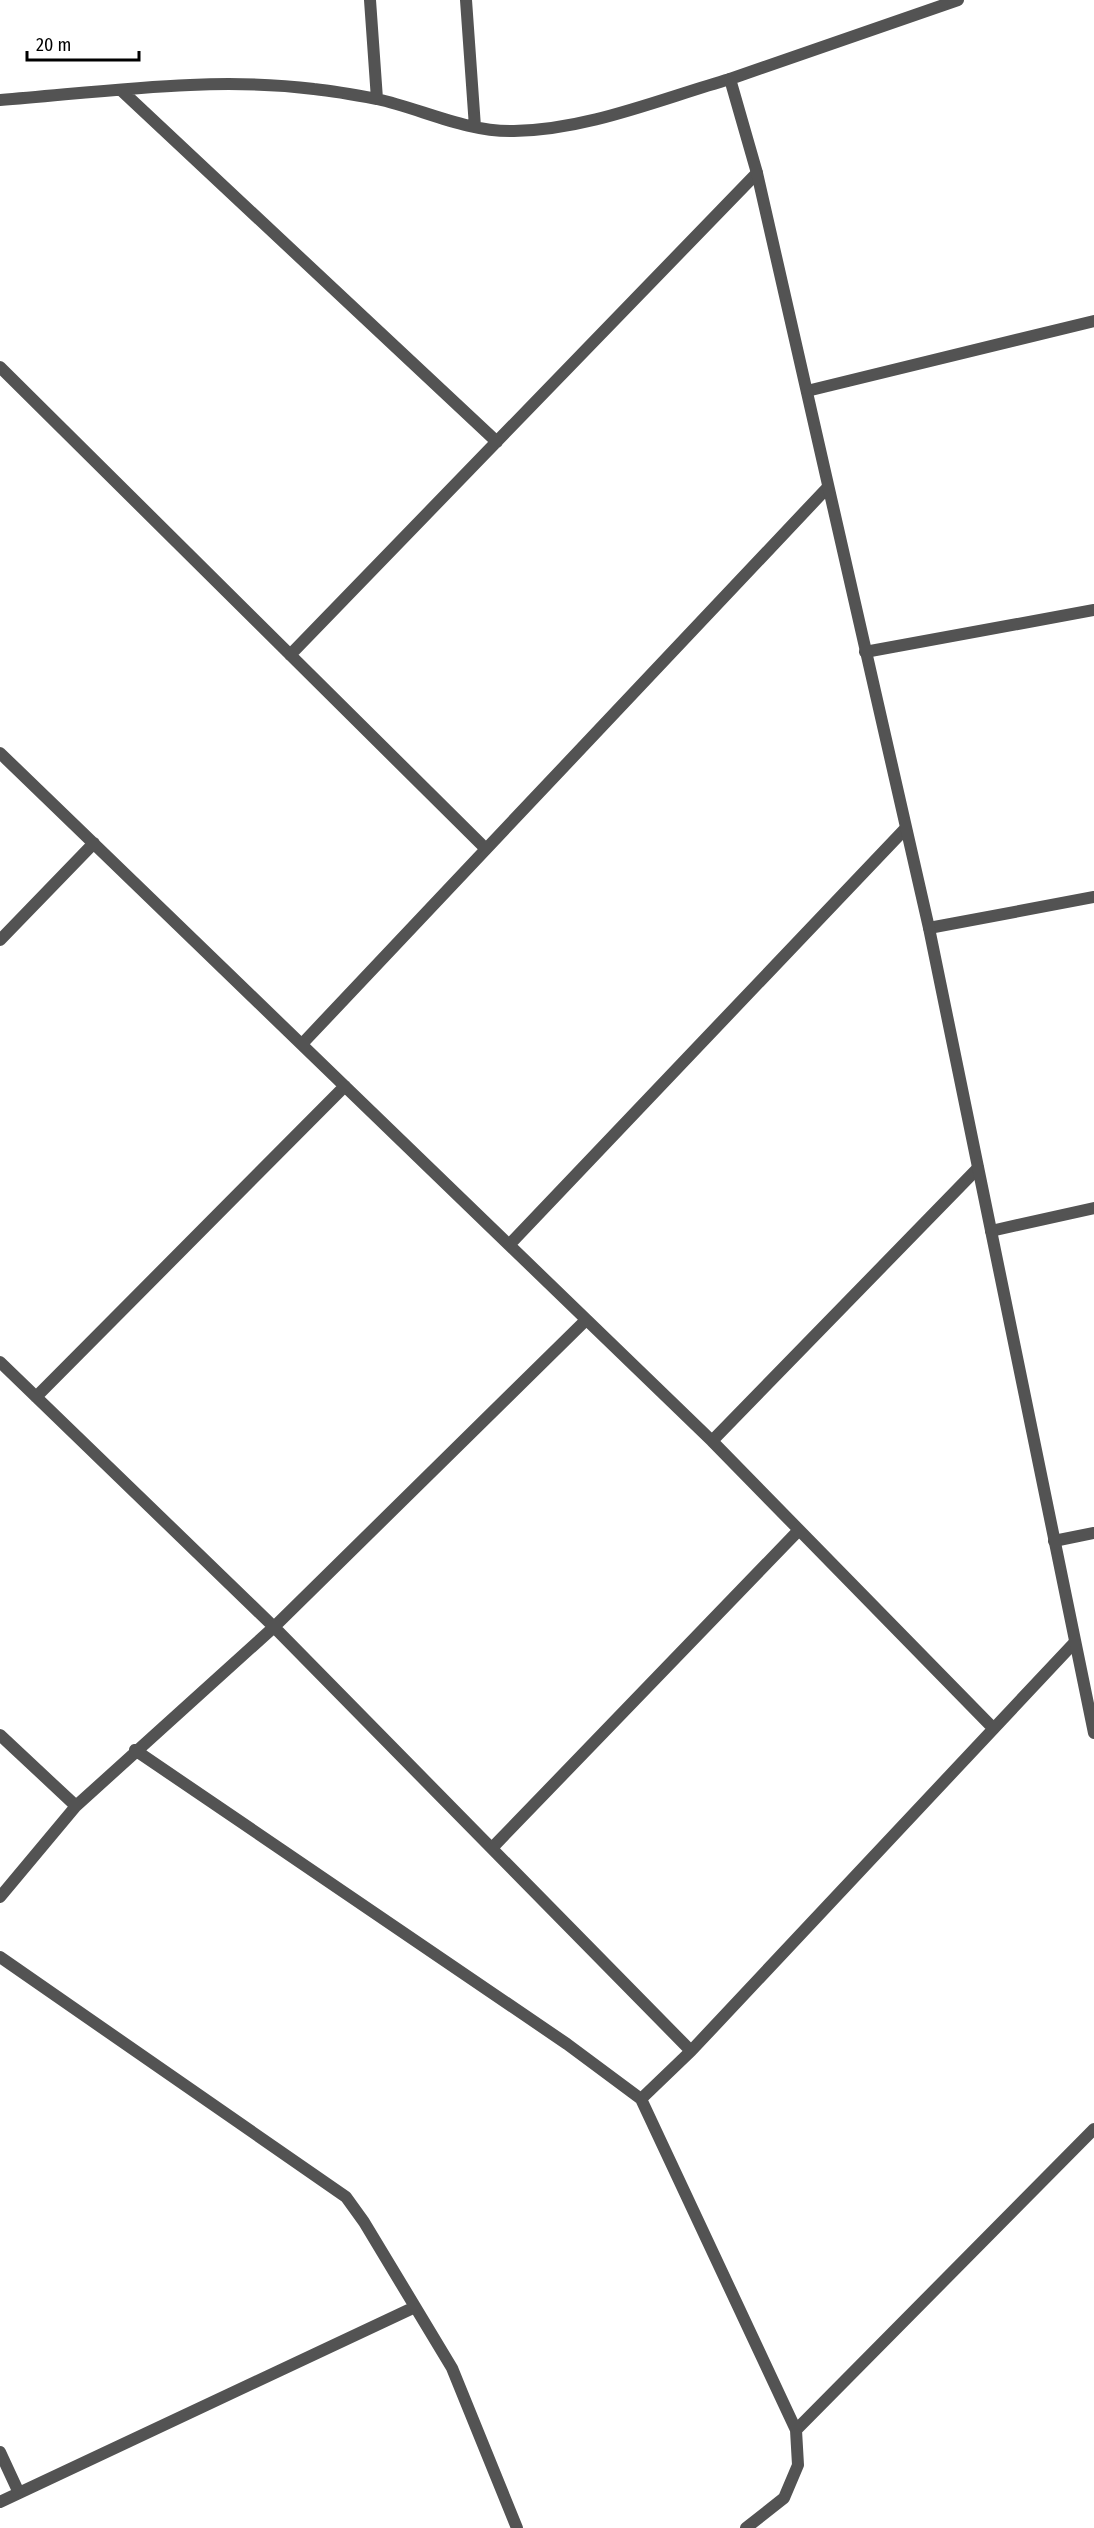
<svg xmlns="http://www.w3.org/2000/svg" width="1094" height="2528" font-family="'Fira Sans Condensed',sans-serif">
<rect width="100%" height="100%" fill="#fff"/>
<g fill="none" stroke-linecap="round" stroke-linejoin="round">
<path stroke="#535353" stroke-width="12" d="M370,0L377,99
M466,0L475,127
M122,91L497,442
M0,100C103,92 211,76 314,89C334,91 356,95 377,99C422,109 466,132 514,131C587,130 660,99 730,79
M0,367L486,849
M807,391L1094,321
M865,652L1094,610
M290,655L757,173
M0,753L712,1441L993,1728
M929,928L1094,897
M0,940L94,843
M302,1044L828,487
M991,1231L1094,1208
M509,1245L905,829
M0,1362L274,1627L691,2051
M36,1397L345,1086
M712,1441L978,1168
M1054,1541L1094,1533
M0,1735L76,1806
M135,1750L567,2044L641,2099L796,2430L798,2465L784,2498L746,2528
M493,1847L799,1530
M0,1897L76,1806L274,1627L586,1320
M0,1957L346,2197L364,2222L452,2368L517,2528
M641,2099L691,2051L1075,1642
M796,2430L1094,2129
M0,2452L19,2493
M0,2502L415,2307"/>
<path stroke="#535353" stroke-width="12" d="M958,0L730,79L757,173L929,928L1094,1733"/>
</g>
<path d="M27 51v9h112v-9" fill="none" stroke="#000000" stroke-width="3"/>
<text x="36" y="51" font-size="18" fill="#000000" stroke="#ffffff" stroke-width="4.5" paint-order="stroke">20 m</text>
</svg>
